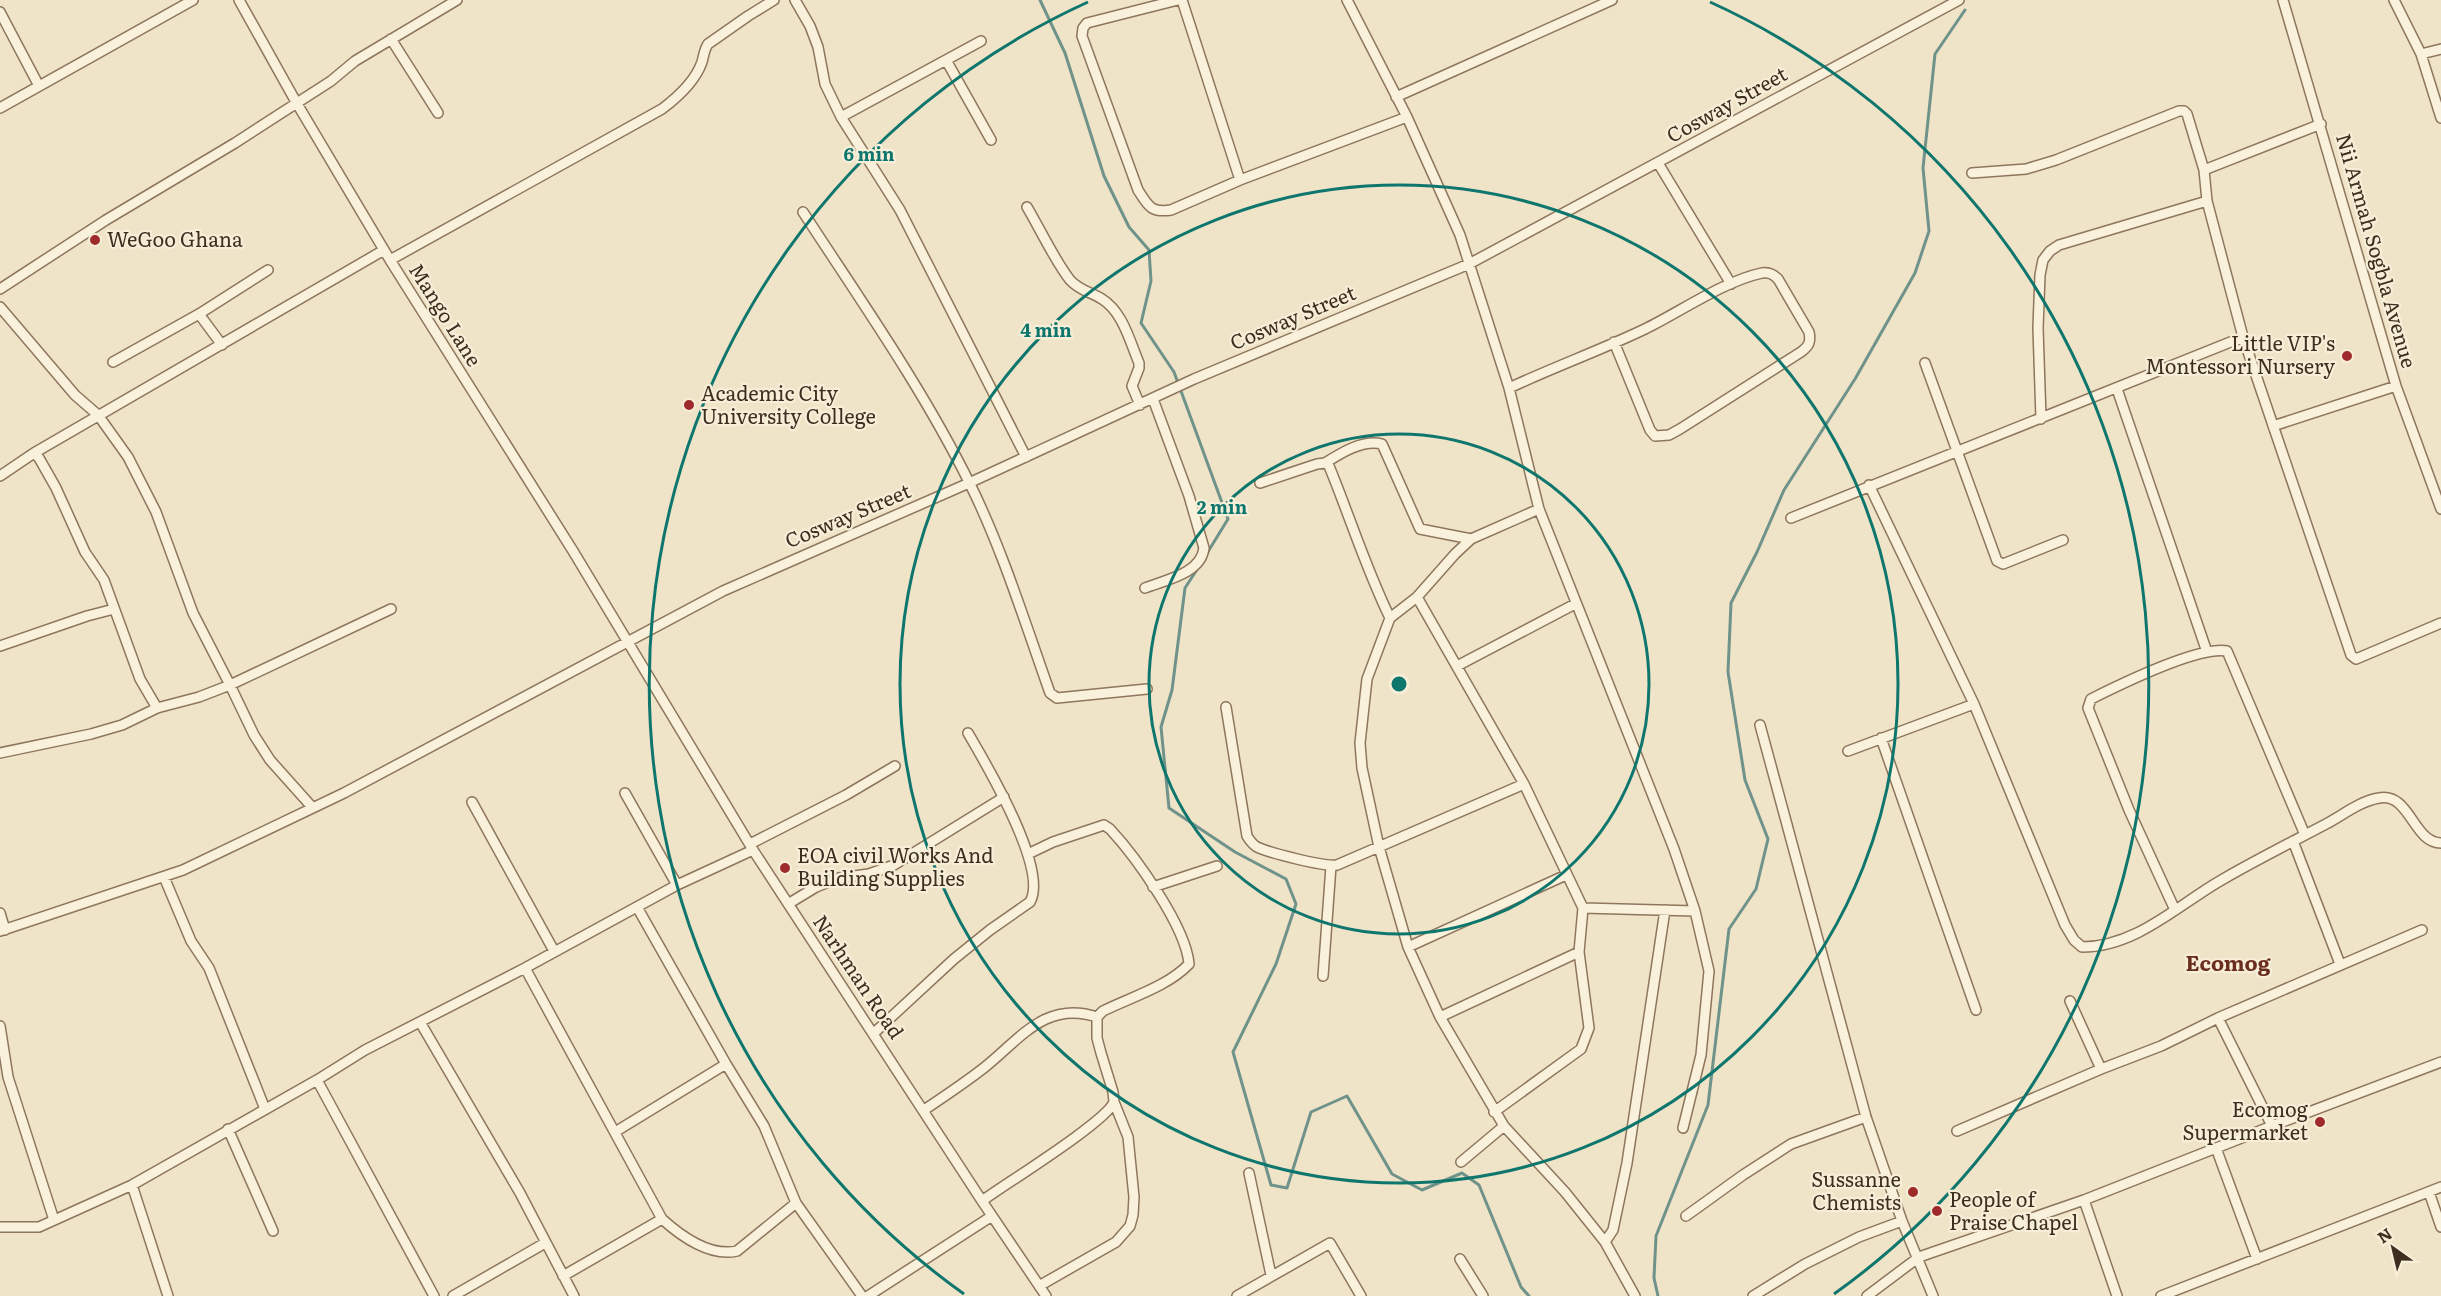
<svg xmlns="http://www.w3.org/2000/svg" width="2441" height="1296" font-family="Literata,serif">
<rect width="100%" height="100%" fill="#f0e4c8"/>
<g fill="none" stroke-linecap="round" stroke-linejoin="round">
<path stroke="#6f938a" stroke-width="3" d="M1040,0L1065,53L1104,176L1129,227L1149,250L1151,281L1141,323L1174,372L1228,519L1206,555
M1198,568L1185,588L1172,690L1161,727L1169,808L1235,852L1286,879L1296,904L1276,964L1233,1052L1271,1185L1287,1188L1311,1112L1347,1096L1392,1174L1422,1190L1462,1173L1479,1185L1521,1287L1529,1296
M1658,1296L1654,1278L1656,1236L1708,1105L1729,929L1756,889L1768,839L1745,780L1728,672L1731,603L1757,552L1784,490L1855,379L1915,273L1929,231L1923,168L1935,54L1965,10"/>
<defs>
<path id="minor" d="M239,0L296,102L390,260L573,551L753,850L982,1201L1046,1296
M795,0L810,26L818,47L825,84L841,117L900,210L1026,457
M1178,0L1087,23L1083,28L1082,36L1138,190C1148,206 1151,213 1171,210L1240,180L1407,117
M1182,0L1240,180
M1347,0L1407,117L1460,235L1509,388L1539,509L1674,849L1695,911L1709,971L1701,1055L1683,1128
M2283,0L2396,386L2441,509
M2394,0L2421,54L2441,118
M0,12L39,86
M391,39L438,113
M2421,54L2441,49
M946,60L991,140
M1396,97L1612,0
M0,108L193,0
M841,117L981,41
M1658,163L1731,284
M2204,170L2321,124
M1972,173L2026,169L2056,160L2179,111H2184L2187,114L2204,170L2207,201L2243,337L2351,655L2356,659L2441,623
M1027,207C1040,229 1055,261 1070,280C1080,291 1091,292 1102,299C1123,312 1130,342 1139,363V368L1132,386L1140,405
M803,212C861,301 923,389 970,484C1003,551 1025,623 1050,693L1057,698L1147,689
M390,260L662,109C678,97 695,82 702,62C704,55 704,50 708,44L748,16L774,0
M0,289L106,220L235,143L331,81L355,61L457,0
M0,307L75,395L98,415L128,457L156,512L193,613L230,685L391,609
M199,314L222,345
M113,362L199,314L268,270
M1925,363L1997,561L2003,564L2063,540
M1509,388C1554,367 1601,350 1645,329C1680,312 1724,281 1762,273C1769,272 1773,274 1778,279L1809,332C1811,342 1809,346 1801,352L1680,429L1669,435L1655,436L1650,430L1614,342
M2117,389L2207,652
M2041,419L2038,328L2040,275L2043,260L2050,251L2059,245L2207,201
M2273,426L2396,386
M34,453L384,250
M1325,463C1341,453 1363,439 1382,444L1420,529L1471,539
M0,476L34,453L39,458L56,488L85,552L104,580L140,679L157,708
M1260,483L1317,464L1325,463L1329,466C1350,517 1366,569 1390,618
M1869,485L1974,704L2065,925L2074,940L2082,947C2137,947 2180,903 2225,878C2258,859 2292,842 2326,824C2343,815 2360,801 2379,798C2410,792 2413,843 2441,843
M1539,509L1471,539L1455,554L1417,597L1390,618L1367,679L1360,743L1362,768L1379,847L1408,947L1440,1017L1504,1126L1565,1192L1605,1242L1635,1296
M1791,518L2243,337
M1145,588C1165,580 1201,574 1204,548L1189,496L1153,399
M1417,597L1524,784L1583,908L1579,952L1589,1028L1581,1049L1494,1112
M0,646L87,616L114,609
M1457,666L1575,604
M1226,707L1247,836C1250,841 1252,844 1257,847C1270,853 1324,867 1337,865L1524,784
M1760,725L1866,1117L1902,1221L1933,1296
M1881,738L1976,1010
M1848,751L1974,704
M0,753L91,734L122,725L157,708L199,697L230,685L254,735L270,760L312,807
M625,793L677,885
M472,802L554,951
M2293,841L2340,964
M750,844L846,795L895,766
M1028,854L1053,842L1104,825L1110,829C1136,857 1186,927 1189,964C1167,987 1131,997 1103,1011L1097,1017V1038L1101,1053L1113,1092L1114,1102L1128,1137L1134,1197L1133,1215L1130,1226L1116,1242L1039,1286
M164,877L191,941L209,968L265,1109
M1153,887L1217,866
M788,904L816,887L839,878L869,874L894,865L1004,797
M637,907L726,1064L764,1126L796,1203L862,1296
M1583,908L1695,911
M2175,910L2129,810L2088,708L2091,699C2119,685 2198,646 2227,651L2305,835
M0,913L5,930
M0,931L183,870L344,793L723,591L969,483L1194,379L1469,264L1959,0
M1408,947L1566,875
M525,968L662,1219C682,1237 710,1257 737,1251L796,1203
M1323,976L1331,866
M2070,1001L2101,1069
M1440,1017L1579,952
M2218,1018L2272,1126
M420,1022L520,1193L574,1296
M0,1026L8,1077L54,1220
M874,1033L954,959L990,930L1030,902C1049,869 986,764 968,733
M317,1080L434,1296
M924,1110C945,1096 966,1082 985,1067C1020,1039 1046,1000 1097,1017
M228,1129L273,1231
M1957,1131L2101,1069L2161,1046L2218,1018L2422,930
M615,1132L726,1064
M2216,1148L2257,1259
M1461,1162L1504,1126
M1249,1173L1271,1275
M132,1185L168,1296
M2429,1192L2441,1227
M2084,1200L2117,1296
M982,1201C1005,1184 1106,1122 1114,1102
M1686,1216L1743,1175L1791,1144L1866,1117
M0,1227H39L132,1185L317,1080L365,1050L525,968L677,885L753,850
M1605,1242L1613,1230L1627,1163L1665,910
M1460,1259L1483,1296
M563,1276L662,1219
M453,1296L545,1243
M868,1296L992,1216
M1237,1296L1330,1243L1361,1296
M1753,1296L1805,1264L1859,1237L1902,1221
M1867,1296L1919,1257L2084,1200L2272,1126L2441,1062
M2161,1296L2441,1187"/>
</defs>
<use href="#minor" stroke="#8d765c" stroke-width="12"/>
<use href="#minor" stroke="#faf1dc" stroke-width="9"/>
</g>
<g fill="none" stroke="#0f766e" stroke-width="3">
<circle cx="1399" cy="684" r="250"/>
<circle cx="1399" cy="684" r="499"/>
<path d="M964 1294A749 749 0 0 1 1088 2M1710 2A749 749 0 0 1 1834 1294"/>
</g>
<g fill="#9e2a2b" stroke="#f7eed8" stroke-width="2">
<circle cx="95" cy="240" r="6"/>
<circle cx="2347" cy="356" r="6"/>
<circle cx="689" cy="405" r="6"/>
<circle cx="785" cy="868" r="6"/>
<circle cx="2320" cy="1122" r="6"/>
<circle cx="1913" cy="1192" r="6"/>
<circle cx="1937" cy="1211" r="6"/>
</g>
<g text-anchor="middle" stroke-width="4.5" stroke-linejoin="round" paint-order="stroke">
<g font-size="20" fill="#3d2e20" stroke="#f7eed8">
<text transform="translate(1727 105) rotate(-29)" y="7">Cosway Street</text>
<text transform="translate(2376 251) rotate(74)" y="7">Nii Armah Sogbla Avenue</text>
<text transform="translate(445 315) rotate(58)" y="7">Mango Lane</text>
<text transform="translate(1293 318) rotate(-23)" y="7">Cosway Street</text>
<text transform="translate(848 516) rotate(-23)" y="7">Cosway Street</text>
<text transform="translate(858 977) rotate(56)" y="7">Narhman Road</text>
</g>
<g font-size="20" fill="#3d2e20" stroke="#f7eed8" text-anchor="start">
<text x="107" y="247">WeGoo Ghana</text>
<text x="2335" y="351" text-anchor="end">Little VIP's<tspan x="2335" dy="23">Montessori Nursery</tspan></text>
<text x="701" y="401">Academic City<tspan x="701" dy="23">University College</tspan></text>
<text x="797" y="863">EOA civil Works And<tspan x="797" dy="23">Building Supplies</tspan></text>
<text x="2308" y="1117" text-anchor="end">Ecomog<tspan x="2308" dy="23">Supermarket</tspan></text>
<text x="1901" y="1187" text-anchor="end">Sussanne<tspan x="1901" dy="23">Chemists</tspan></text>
<text x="1949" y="1207">People of<tspan x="1949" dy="23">Praise Chapel</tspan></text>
</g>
<g font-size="21" font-weight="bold" fill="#6b2e1e" stroke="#f7eed8">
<text x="2228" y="971">Ecomog</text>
</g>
</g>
<circle cx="1399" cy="684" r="9" fill="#0f766e" stroke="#f7eed8" stroke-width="3"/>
<g font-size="18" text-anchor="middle" font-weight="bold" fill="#0f766e" stroke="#f7eed8" stroke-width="4.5" stroke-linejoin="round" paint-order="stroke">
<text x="869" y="161">6 min</text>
<text x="1046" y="337">4 min</text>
<text x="1222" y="514">2 min</text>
</g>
<g transform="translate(2393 1248) rotate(326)" stroke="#f7eed8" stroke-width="4.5" paint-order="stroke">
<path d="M0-4.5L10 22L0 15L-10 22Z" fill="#3d2e20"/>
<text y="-9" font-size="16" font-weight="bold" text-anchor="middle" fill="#3d2e20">N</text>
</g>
</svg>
